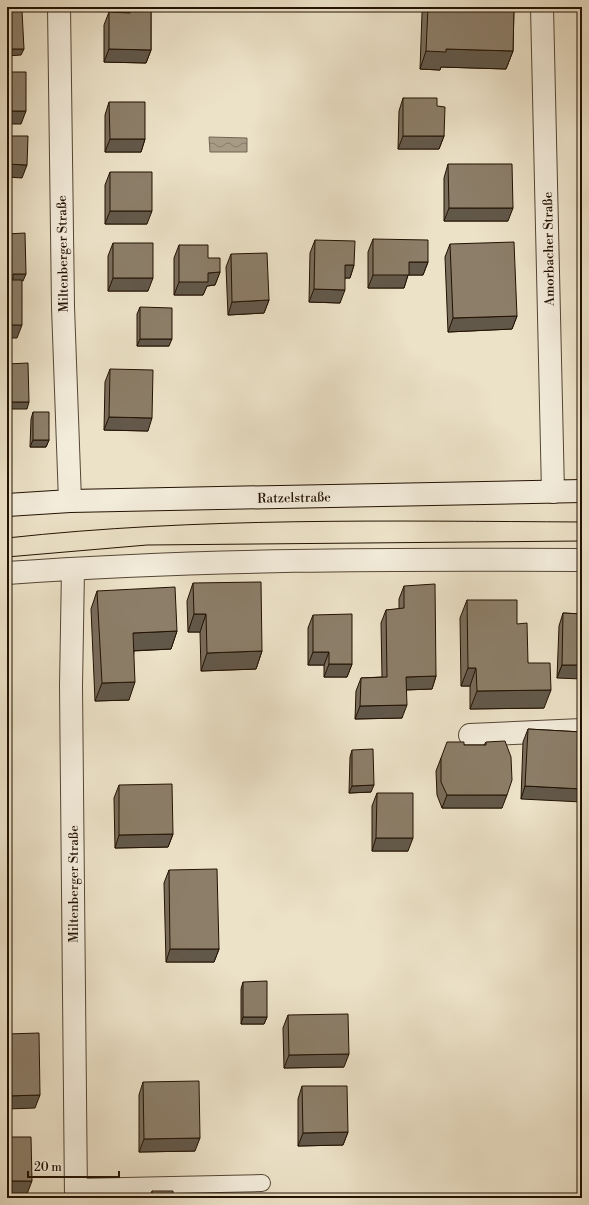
<svg xmlns="http://www.w3.org/2000/svg" width="589" height="1205" font-family="'Libre Bodoni',serif">
<defs>
<pattern id="water-waves" width="16" height="10" patternUnits="userSpaceOnUse"><rect width="16" height="10" fill="#a89b85"/><path d="M0 5q4-4 8 0t8 0" fill="none" stroke="#887d6b"/></pattern>
</defs>
<rect width="100%" height="100%" fill="#ece2c8"/>
<filter id="stains"><feTurbulence type="fractalNoise" baseFrequency=".005" numOctaves="4"/><feColorMatrix values="0 0 0 0 .2 0 0 0 0 .09 0 0 0 0 .02 0 0 0 .5 -.17"/></filter>
<radialGradient id="worn" r=".72"><stop offset=".6" stop-color="#630" stop-opacity="0"/><stop offset="1" stop-color="#630" stop-opacity=".3"/></radialGradient>
<path fill="url(#water-waves)" stroke="#736451" d="M209,137L247,138V152H210Z"/>
<g fill="none" stroke-linecap="round" stroke-linejoin="round">
<defs>
<path id="lane" d="M76,1187L262,1183"/>
<path id="street" d="M59,7L63,307L70,501
M542,7L553,492
M73,569L71,686L76,1198
M7,573C198,559 390,559 582,560
M470,735L582,730"/>
<path id="secondary" d="M7,505L70,501L582,491"/>
</defs>
<use href="#lane" stroke="#554634" stroke-width="18"/>
<use href="#street" stroke="#554634" stroke-width="24"/>
<use href="#secondary" stroke="#231202" stroke-width="24"/>
<use href="#lane" stroke="#f3ecdb" stroke-width="16"/>
<use href="#street" stroke="#f3ecdb" stroke-width="22"/>
<use href="#secondary" stroke="#f3ecdb" stroke-width="22"/>
<path stroke="#231202" stroke-width="1" d="M7,538C198,517 390,521 582,522
M7,557L147,545L582,541"/>
</g>
<path fill="#786c5a" stroke="#231202" d="M126,7H151V50L146,63L104,62V25L109,12L126,13Z
M424,7H514L513,51L506,69L441,67L440,70L420,69L422,13Z
M403,98L437,106L444,136L439,149H398L399,111Z
M109,102L145,139L141,152H105V115Z
M448,164L508,221H444V178Z
M110,172L147,224H105V185Z
M373,239L428,262L423,275H408L404,288H368V252Z
M315,240L354,265L350,278H345L340,303L309,302L310,253Z
M113,243L148,291H108V256Z
M450,244L517,316L512,329L448,332L445,257Z
M179,245L208,258L220,272L215,285L207,286L203,295H174V258Z
M231,254L269,300L264,313L228,315L226,267Z
M140,307L169,346H137V314Z
M110,369L148,431L104,430L105,382Z
M582,382V447H580L578,393Z
M33,412L49,440L46,447H30L31,419Z
M193,583L262,651L256,669L201,671L200,632H188L187,601Z
M404,586L436,676L432,689L406,690L402,718L355,719L356,691L361,678L382,677L381,623L386,610L399,609V599Z
M97,591L177,631L171,649L134,651L129,700L95,701L91,609Z
M467,600L517,624L528,663L544,708L470,709V686H461L460,618Z
M563,613L582,614L557,678L559,626Z
M313,615L352,664L347,677H324V665H308V628Z
M528,729L582,732L521,799L523,742Z
M486,742L502,808H442L437,795L436,771L441,758L464,745H484Z
M352,750L371,792L349,793L350,757Z
M119,785L173,834L168,847L115,848L114,798Z
M377,793L408,851H372V806Z
M169,870L219,949L214,962H166L164,883Z
M243,982L267,1017L264,1024H241V989Z
M288,1015L344,1067L284,1068L283,1028Z
M143,1082L195,1151L139,1152V1095Z
M302,1086L348,1132L343,1145L298,1146V1099Z
M152,1191L173,1198H149Z"/>
<path fill="#62584a" stroke="#231202" d="M7,49H24L21,55L7,56Z
M109,49L151,50L146,63L104,62Z
M446,49L513,51L506,69L441,67L440,70L420,69L426,51Z
M7,111H26L21,124H7Z
M403,136H444L439,149H398Z
M110,139H145L141,152H105Z
M7,164L27,165L22,178L7,177Z
M449,208H513L508,221H444Z
M110,211H152L147,224H105Z
M409,262H428L423,275H408L404,288H368L373,275Z
M345,265H354L350,278H341Z
M220,272L215,285L207,286L203,295H174L179,282L208,273Z
M13,274H26L23,281H12L7,286V279Z
M113,278H153L148,291H108Z
M314,289L345,290L340,303L309,302Z
M269,300L264,313L228,315L232,302Z
M517,316L512,329L448,332L453,318Z
M7,325H22L17,338H7Z
M140,339H172L169,346H137Z
M7,402H29L27,409H7Z
M109,417L152,418L148,431L104,430Z
M33,440H49L46,447H30Z
M582,440V447H580Z
M194,614H206L200,632H188Z
M177,631L171,649L126,651L133,633Z
M262,651L256,669L201,671L207,653Z
M313,652H329L324,665H308Z
M329,664H352L347,677H324Z
M562,665H582V679L557,678Z
M468,668H476L470,686H461Z
M436,676L432,689L401,690L406,677Z
M135,682L129,700L95,701L102,683Z
M551,690L544,708L470,709L477,691Z
M407,705L402,718L355,719L360,706Z
M374,785L371,792L349,793L352,786Z
M525,786L582,789V802L521,799Z
M447,795H507L502,808H442Z
M173,834L168,847L115,848L119,835Z
M376,838H413L408,851H372Z
M170,949H219L214,962H166Z
M7,1009H11L7,1020Z
M243,1017H267L264,1024H241Z
M349,1054L344,1067L284,1068L289,1055Z
M40,1095L35,1108L7,1109V1096Z
M348,1132L343,1145L298,1146L303,1133Z
M200,1138L195,1151L139,1152L144,1139Z
M7,1181H32L27,1194H7Z"/>
<path fill="#8c7e69" stroke="#231202" d="M130,7H151V50L109,49V12L130,13Z
M428,7H514L513,51L446,49V52L426,51Z
M22,11L24,49H7V12Z
M7,72H26V111H7Z
M403,98H437V106L445,107L444,136H403Z
M109,102H145V139H110Z
M7,136H28L27,165L7,164Z
M448,164H512L513,208H449Z
M110,172H152V211H110Z
M25,233L26,274H13V279H7V234Z
M373,239L428,240V262H409V275H373Z
M315,240L355,241L354,265H345V290L314,289Z
M514,242L517,316L453,318L450,244Z
M113,243H153V278H113Z
M179,245H208V258H220V272L208,273V282H179Z
M267,253L269,300L232,302L231,254Z
M7,280H22V325H7Z
M140,307L172,308V339H140Z
M28,363L29,402H7V364Z
M110,369L153,370L152,418L109,417Z
M33,412H49V440H33Z
M261,582L262,651L207,653L206,614H194L193,583Z
M435,584L436,676L406,677L407,705L360,706L361,678L387,677L386,610L404,608V586Z
M175,587L177,631L133,633L135,682L102,683L97,591Z
M467,600H517V624L527,623L528,663H550L551,690L477,691L476,668H468Z
M563,613L582,614V665H562Z
M352,614V664H329V652H313V615Z
M528,729L582,732V789L525,786Z
M505,741L511,757L512,780L507,795H447L441,782V758L447,742H464V745H486V742Z
M373,749L374,785L352,786V750Z
M172,784L173,834L119,835V785Z
M377,793H413V838H376Z
M217,869L219,949H170L169,870Z
M7,951H10L11,1009H7Z
M267,981V1017H243V982Z
M348,1014L349,1054L289,1055L288,1015Z
M39,1033L40,1095L7,1096V1034Z
M199,1081L200,1138L144,1139L143,1082Z
M302,1086H347L348,1132L303,1133Z
M7,1137H31L32,1181H7Z
M152,1191H173V1198H152Z
M364,1196V1198H310V1197Z"/>
<g text-anchor="middle" stroke-width="4" stroke-linejoin="round" paint-order="stroke">
<g font-size="13" fill="#231202" stroke="#f3ecdb">
<text transform="translate(548 249) rotate(-91)" y="5">Amorbacher Straße</text>
<text transform="translate(62 254) rotate(-91)" y="5">Miltenberger Straße</text>
<text transform="translate(294 497) rotate(-1)" y="5">Ratzelstraße</text>
<text transform="translate(73 884) rotate(-90)" y="5">Miltenberger Straße</text>
</g>
</g>
<rect width="589" height="1205" fill="none" stroke="#ece2c8" stroke-width="24"/>
<rect x="8" y="8" width="573" height="1189" fill="none" stroke="#231202" stroke-width="2"/>
<rect x="12" y="12" width="565" height="1181" fill="none" stroke="#231202"/>
<path d="M28 1171v6h91v-6" fill="none" stroke="#231202" stroke-width="2"/>
<text x="34" y="1171" font-size="12" fill="#231202" stroke="#f3ecdb" stroke-width="3" paint-order="stroke">20 m</text>
<rect width="100%" height="100%" filter="url(#stains)"/>
<rect width="100%" height="100%" fill="url(#worn)"/>
</svg>
